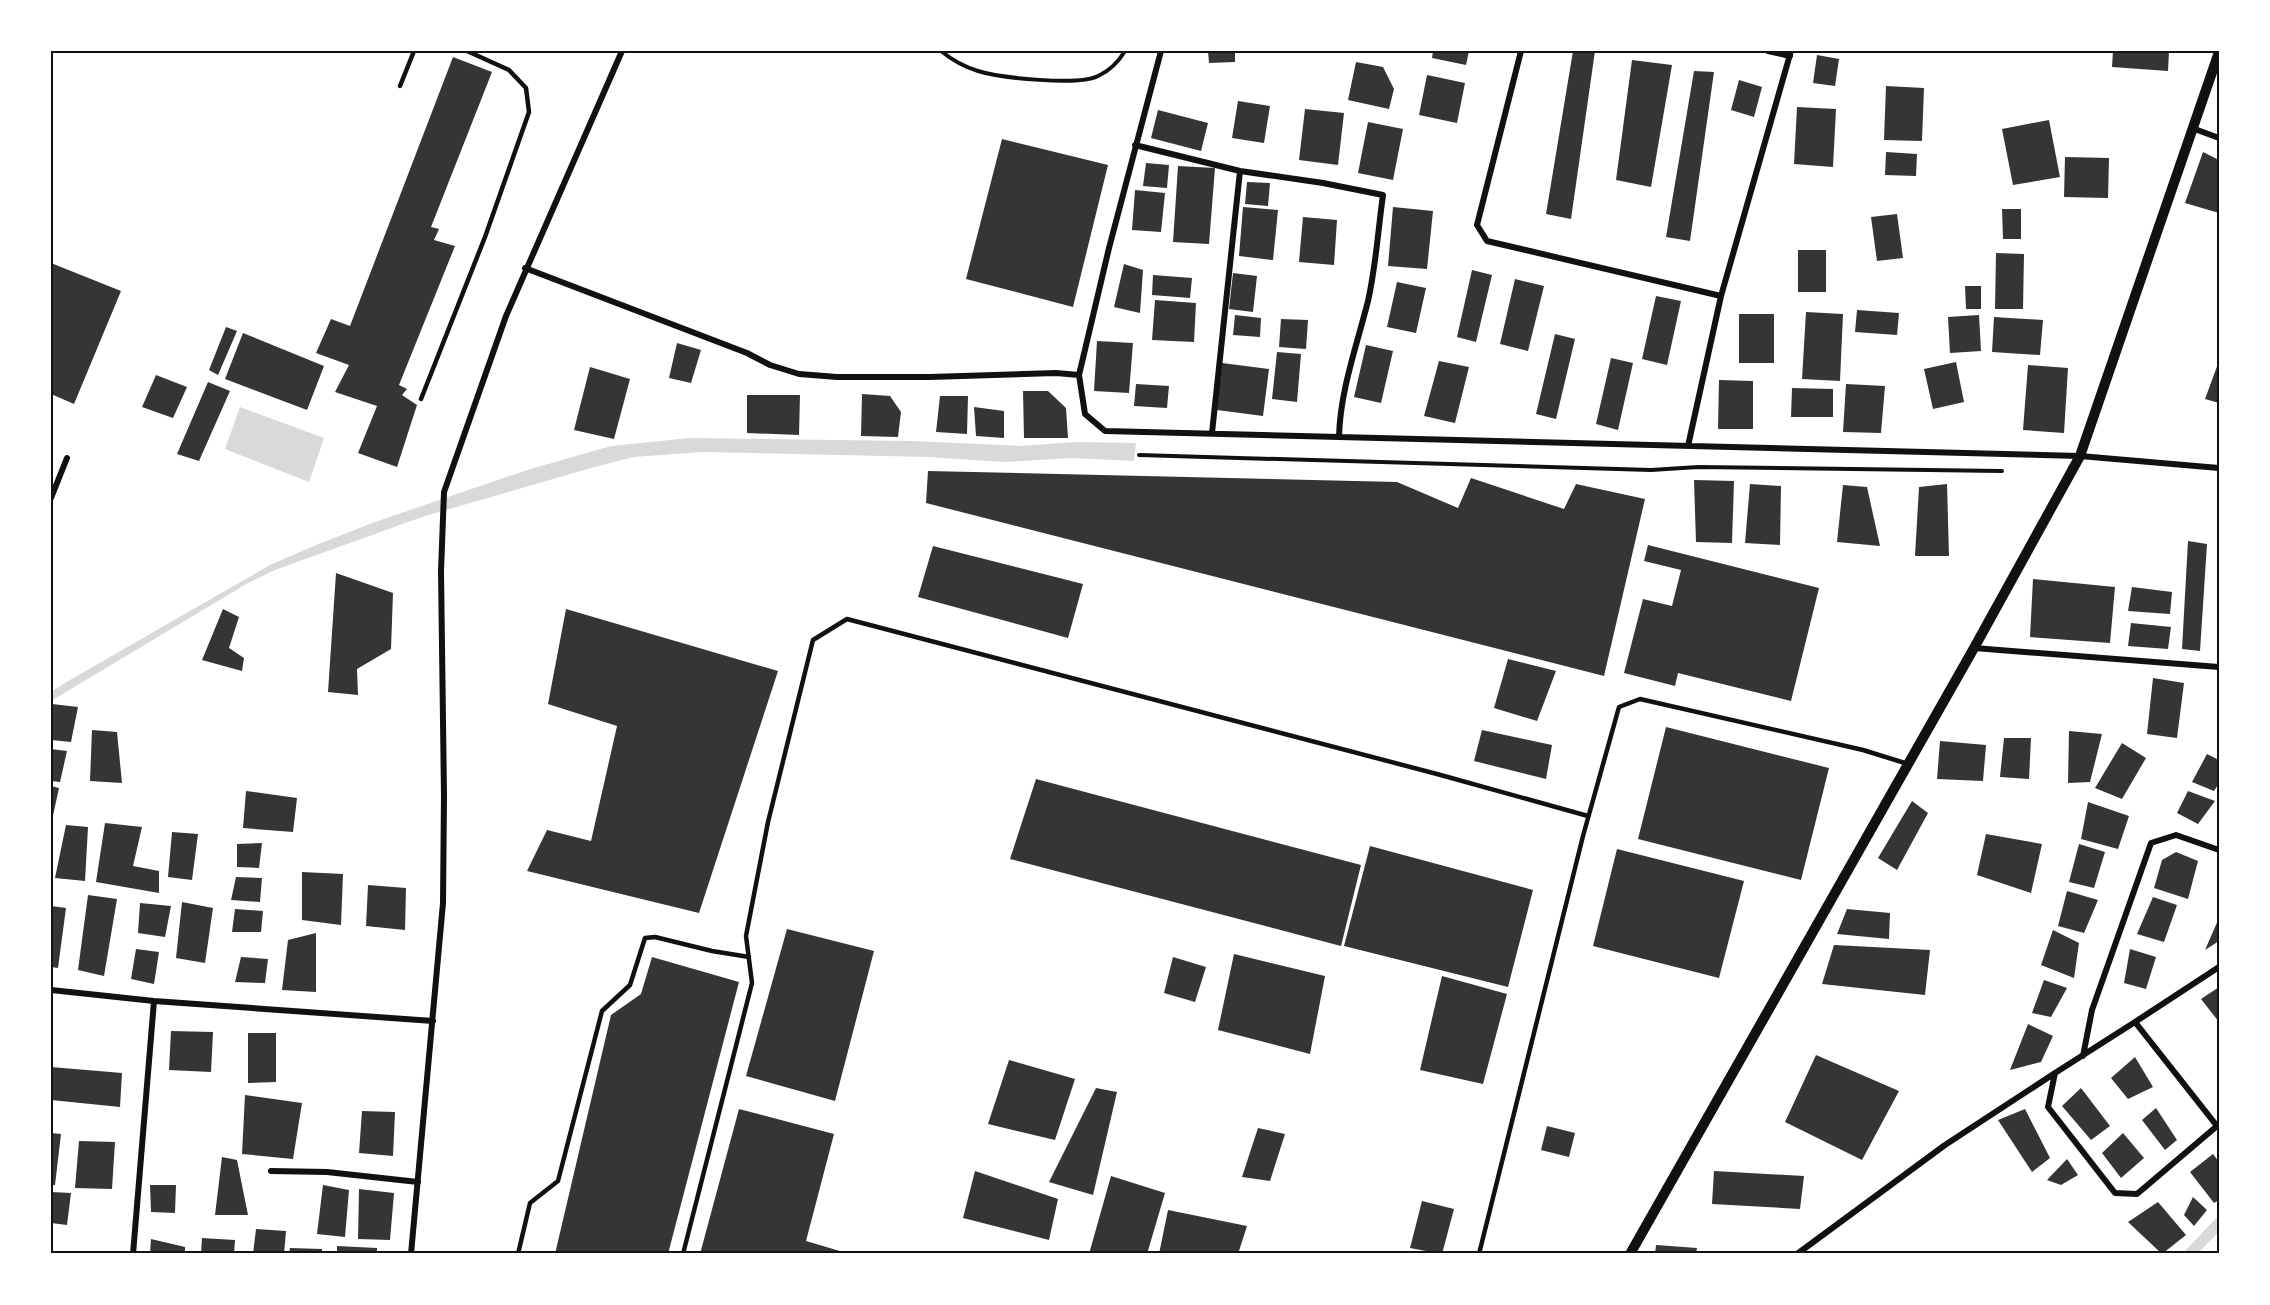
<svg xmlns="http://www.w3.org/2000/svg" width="2270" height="1305" font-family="'PT Sans',sans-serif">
<rect width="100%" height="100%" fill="#fff"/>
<path fill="#d9d9d9" d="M240,407L324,438L309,482L225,449Z
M690,438L911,441L1021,446L1075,442L1136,443L1134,461L1072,458L1004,462L928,457L703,452L634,457L598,466L422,517L275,570L248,583L51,701V692L70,680L270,565L316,545L375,522L527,470L611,446Z
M2219,1215V1232L2197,1254H2182Z"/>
<path fill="#353535" d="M1208,51H1235V62L1209,63Z
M1433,51H1469L1466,65L1432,58Z
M1573,51H1595L1571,219L1546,214Z
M2113,51H2169L2168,71L2112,67Z
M1817,55L1839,59L1835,86L1813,83Z
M453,57L492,72L431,227L439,229L434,240L455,246L399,385L407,389L402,395L417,405L397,467L358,453L377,406L335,392L349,365L316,353L331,319L350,326Z
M1632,60L1672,65L1651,187L1616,180Z
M1356,62L1383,67L1394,89L1389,109L1348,100Z
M1694,71L1714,72L1690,241L1666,237Z
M1427,75L1465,83L1457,123L1419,115Z
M1739,80L1762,87L1754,117L1731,110Z
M1886,86L1924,88L1922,141L1884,140Z
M1238,101L1270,106L1264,143L1232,138Z
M1797,107L1836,109L1833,167L1794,164Z
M1305,109L1344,113L1338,165L1299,160Z
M1158,110L1208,123L1201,151L1151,138Z
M2049,120L2060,177L2013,185L2002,129Z
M1368,122L1403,129L1393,180L1358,173Z
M1002,139L1108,165L1073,307L966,279Z
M1886,152L1917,154L1916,176L1885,175Z
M2203,152L2219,160V213L2185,203Z
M2065,157L2109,158L2108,198L2064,197Z
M1146,163L1169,165L1167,188L1143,186Z
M1178,166L1215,168L1209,244L1173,242Z
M1247,182L1270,183L1268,206L1245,204Z
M1135,190L1165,193L1161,232L1132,230Z
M1243,207L1278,210L1273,260L1239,256Z
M1393,207L1433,211L1427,269L1388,266Z
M2002,209H2021V239H2003Z
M1897,214L1903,258L1877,261L1871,217Z
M1303,217L1337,220L1334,265L1299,262Z
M1798,250H1826V292H1798Z
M1996,253L2024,254L2023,309H1995Z
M51,263L121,291L74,404L51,394Z
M1124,264L1143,270L1140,313L1114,307Z
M1472,270L1492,275L1476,342L1457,337Z
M1233,273L1257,276L1253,312L1229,309Z
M1153,275L1192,278L1190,298L1152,295Z
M1515,279L1544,286L1528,351L1500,344Z
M1397,282L1426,288L1416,333L1387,327Z
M1965,286H1981V309H1966Z
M1656,296L1681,301L1667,365L1642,359Z
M1155,300L1196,303L1194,342L1152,340Z
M1857,310L1899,313L1897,335L1855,332Z
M1806,312L1843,314L1840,381L1802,379Z
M1739,314H1774V363H1739Z
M1235,315L1261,318L1260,337L1233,335Z
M1979,315L1981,351L1950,353L1948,317Z
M1994,317L2043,320L2040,355L1992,352Z
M1281,319L1308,320L1306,349L1279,347Z
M226,327L237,331L218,375L209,370Z
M243,333L324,366L307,410L225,379Z
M1555,334L1575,339L1556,419L1536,414Z
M1097,341L1133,343L1129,393L1094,391Z
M677,343L701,350L691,383L669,378Z
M1366,345L1393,351L1381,403L1354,397Z
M1277,352L1301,354L1297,402L1272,399Z
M1611,358L1633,363L1618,430L1596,424Z
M1439,361L1469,367L1455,423L1424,416Z
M2219,361V403L2205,399Z
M1956,362L1964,402L1933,409L1924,369Z
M1222,363L1269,369L1263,416L1217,410Z
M2028,365L2068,368L2064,433L2023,430Z
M590,367L630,379L614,439L574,430Z
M156,375L187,387L173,418L142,407Z
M1719,380L1753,381V429H1718Z
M208,382L230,391L199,461L177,454Z
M1136,384L1169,386L1167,408L1134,406Z
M1846,384L1885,386L1881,433L1843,432Z
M1792,388L1833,389V417H1791Z
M1023,391H1048L1066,408L1068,438H1024Z
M862,394L890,396L901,412L898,437L861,436Z
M747,395H800L799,435L747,433Z
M940,396H968L967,434L936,432Z
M974,407L1004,411V438L976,436Z
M928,471L1397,482L1458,508L1471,478L1564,509L1576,484L1645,499L1604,676L926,503Z
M1694,480L1734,481L1732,543L1696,542Z
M1750,484L1781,486L1780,545L1745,543Z
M1947,484L1949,556H1915L1919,487Z
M1843,485L1867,487L1880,546L1837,542Z
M2188,541L2207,544L2200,651L2182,649Z
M1648,545L1819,588L1791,701L1678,673L1675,686L1624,673L1643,599L1672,606L1681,570L1644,561Z
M933,546L1083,584L1068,638L918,597Z
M336,573L393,593L391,649L357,669L358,695L328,692Z
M2033,579L2115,587L2110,643L2030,637Z
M2132,587L2172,592L2170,614L2128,611Z
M223,609L239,617L229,648L244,658L242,671L202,660Z
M566,609L778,671L699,913L527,871L547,830L591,841L617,726L548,704Z
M2131,623L2171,627L2168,649L2128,646Z
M1508,659L1556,671L1537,721L1494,708Z
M2153,678L2184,683L2177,738L2147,734Z
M52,704L78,707L71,742L51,740Z
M1666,727L1829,768L1801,880L1638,839Z
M92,730L117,732L122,783L90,781Z
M1482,730L1552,745L1546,779L1474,761Z
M2069,731L2102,734L2090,782L2068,783Z
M2004,738H2031L2029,779L2000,777Z
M1940,741L1986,745L1983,781L1937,779Z
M2122,743L2146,758L2122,799L2095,788Z
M51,749L67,751L60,782L51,781Z
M2207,754L2219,760V783L2214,791L2192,782Z
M1036,779L1361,865L1341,946L1010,859Z
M51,786L59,788L52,820H51Z
M246,791L297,798L293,832L243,828Z
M2188,791L2215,801L2198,824L2177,813Z
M1912,801L1928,813L1897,870L1878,858Z
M2088,802L2129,816L2118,849L2081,839Z
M105,823L142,827L133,866L159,871V893L96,882Z
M66,825L88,827L85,881L55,878Z
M172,832L198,834L192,880L168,877Z
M1986,834L2042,844L2031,893L1977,875Z
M262,843L259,868L237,867V844Z
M2079,844L2105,852L2094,888L2069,882Z
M1370,846L1533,890L1508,987L1344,946Z
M1617,849L1744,881L1719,978L1593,946Z
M2176,852L2198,861L2188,899L2154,888L2162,860Z
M302,872L343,874L341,925L302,920Z
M236,877L262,878L260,902L231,900Z
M368,885L406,888L405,930L366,926Z
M2067,891L2098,900L2084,933L2058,926Z
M88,895L117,899L104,976L78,970Z
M2153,897L2177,905L2164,942L2137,934Z
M182,902L213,908L205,963L176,958Z
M140,903L171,906L165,937L138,933Z
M51,906L66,908L58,968L51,967Z
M235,909L263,911L261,932H232Z
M1847,909L1890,913L1889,939L1837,934Z
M2219,918V941L2205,950Z
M787,929L874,951L835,1101L746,1076Z
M2053,930L2079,943L2074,978L2041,965Z
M316,933V992L282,990L288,940Z
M1834,945L1930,950L1925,995L1822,984Z
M136,949L159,952L154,984L131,979Z
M2130,949L2156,957L2146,989L2124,983Z
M1234,954L1325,976L1310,1054L1218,1030Z
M241,957L268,959L265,983L235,982Z
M652,957L739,982L668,1254H555L611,1015L641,994Z
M1173,957L1206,967L1195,1002L1164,993Z
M1442,976L1507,994L1483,1084L1420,1070Z
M2044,980L2067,988L2051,1017L2032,1013Z
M2219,987V1022L2201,999Z
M2028,1024L2053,1036L2041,1062L2010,1070Z
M171,1031L213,1032L211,1072L169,1070Z
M248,1033H276V1082L248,1083Z
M1816,1055L1899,1091L1862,1160L1785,1122Z
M2135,1057L2153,1087L2128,1099L2111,1078Z
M1009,1060L1075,1079L1055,1140L988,1124Z
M51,1067L122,1073L120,1107L51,1100Z
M1096,1088L1117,1092L1093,1195L1049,1182Z
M2081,1088L2110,1126L2091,1140L2062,1106Z
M245,1095L302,1103L293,1159L242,1154Z
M2156,1108L2177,1140L2165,1150L2142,1120Z
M739,1109L834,1134L806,1241L850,1254H700Z
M2025,1109L2050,1158L2032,1172L1998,1120Z
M362,1111L395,1112L393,1156L359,1153Z
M1547,1126L1575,1133L1569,1157L1541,1150Z
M1258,1128L1285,1134L1270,1181L1242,1177Z
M51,1133L61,1134L55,1185H51Z
M2123,1133L2144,1158L2121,1178L2102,1153Z
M79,1141L115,1142L112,1189L75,1188Z
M2213,1154L2219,1162V1200L2214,1203L2190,1172Z
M222,1157L237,1160L248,1215H215Z
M2067,1159L2078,1175L2061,1185L2047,1180Z
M975,1171L1058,1199L1049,1240L963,1218Z
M1714,1171L1804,1176L1800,1209L1712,1204Z
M1111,1176L1165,1193L1147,1254H1089Z
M150,1185H176L175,1213L151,1212Z
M323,1185L349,1190L345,1237L317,1234Z
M359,1189L394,1193L390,1240L358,1239Z
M51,1192L71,1193L67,1225L51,1223Z
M2193,1197L2207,1210L2194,1226L2184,1215Z
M1422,1201L1454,1209L1442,1254L1410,1248Z
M2158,1202L2186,1235L2162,1254L2128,1222Z
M1168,1210L1247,1226L1238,1254H1159Z
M256,1229L286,1231L284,1254H253Z
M202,1238L235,1240L234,1254H201Z
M151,1239L185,1247V1254H150Z
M1656,1245L1697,1248L1696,1254H1655Z
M337,1246L377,1248V1254H337Z
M290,1248L322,1249V1254H289Z"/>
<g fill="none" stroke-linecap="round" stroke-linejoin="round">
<path stroke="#111" stroke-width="4" d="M941,51C952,60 965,67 978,71C1000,78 1079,86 1098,76C1109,71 1119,61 1125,51
M1139,455L1651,470L1698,467L2002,471"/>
<path stroke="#111" stroke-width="4.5" d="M400,86L414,51
M421,399L485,237L529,112L526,88L509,70L467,51
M518,1254L530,1203L558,1181L602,1011L630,985L645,938L655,937L712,951L749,957
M683,1254L752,983L746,936L768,822L813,640L847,619L1437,774L1588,816
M1479,1254L1583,836L1619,707L1640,699L1863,750L1908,764"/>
<path stroke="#111" stroke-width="6" d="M1521,51L1477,225L1487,241L1721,296
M1768,51L1790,56
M2192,128L2219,138
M1135,145L1240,171L1323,183L1383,195C1378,230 1376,266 1368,301C1357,345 1340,391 1339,437
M525,268L747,353L770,365L799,374L837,377H930L1056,373L1079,375L1085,414L1105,431L2080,456L2219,468
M1079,375L1109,248L1161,51
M1212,433L1240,171
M1688,446L1721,296L1791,51
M51,498L67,458
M1974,648L2219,667
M51,990L154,1001L433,1021
M2135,1022L2217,1126L2137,1194L2115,1193L2048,1107L2055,1073Z
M2135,1022L2219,967
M2083,1056L2092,1010L2151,843L2176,835L2219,850
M271,1171L327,1172L418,1182
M133,1254L154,1001
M411,1254L443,903L444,795L441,571L444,492L506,316L622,51
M1797,1254L1945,1145L2055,1073"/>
<path stroke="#111" stroke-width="10" d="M1630,1254L1974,648L2080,456L2219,52"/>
</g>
<rect width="2270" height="1305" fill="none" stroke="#ffffff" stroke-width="105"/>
<rect x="52" y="52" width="2166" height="1200" fill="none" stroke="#111" stroke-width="2"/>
</svg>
